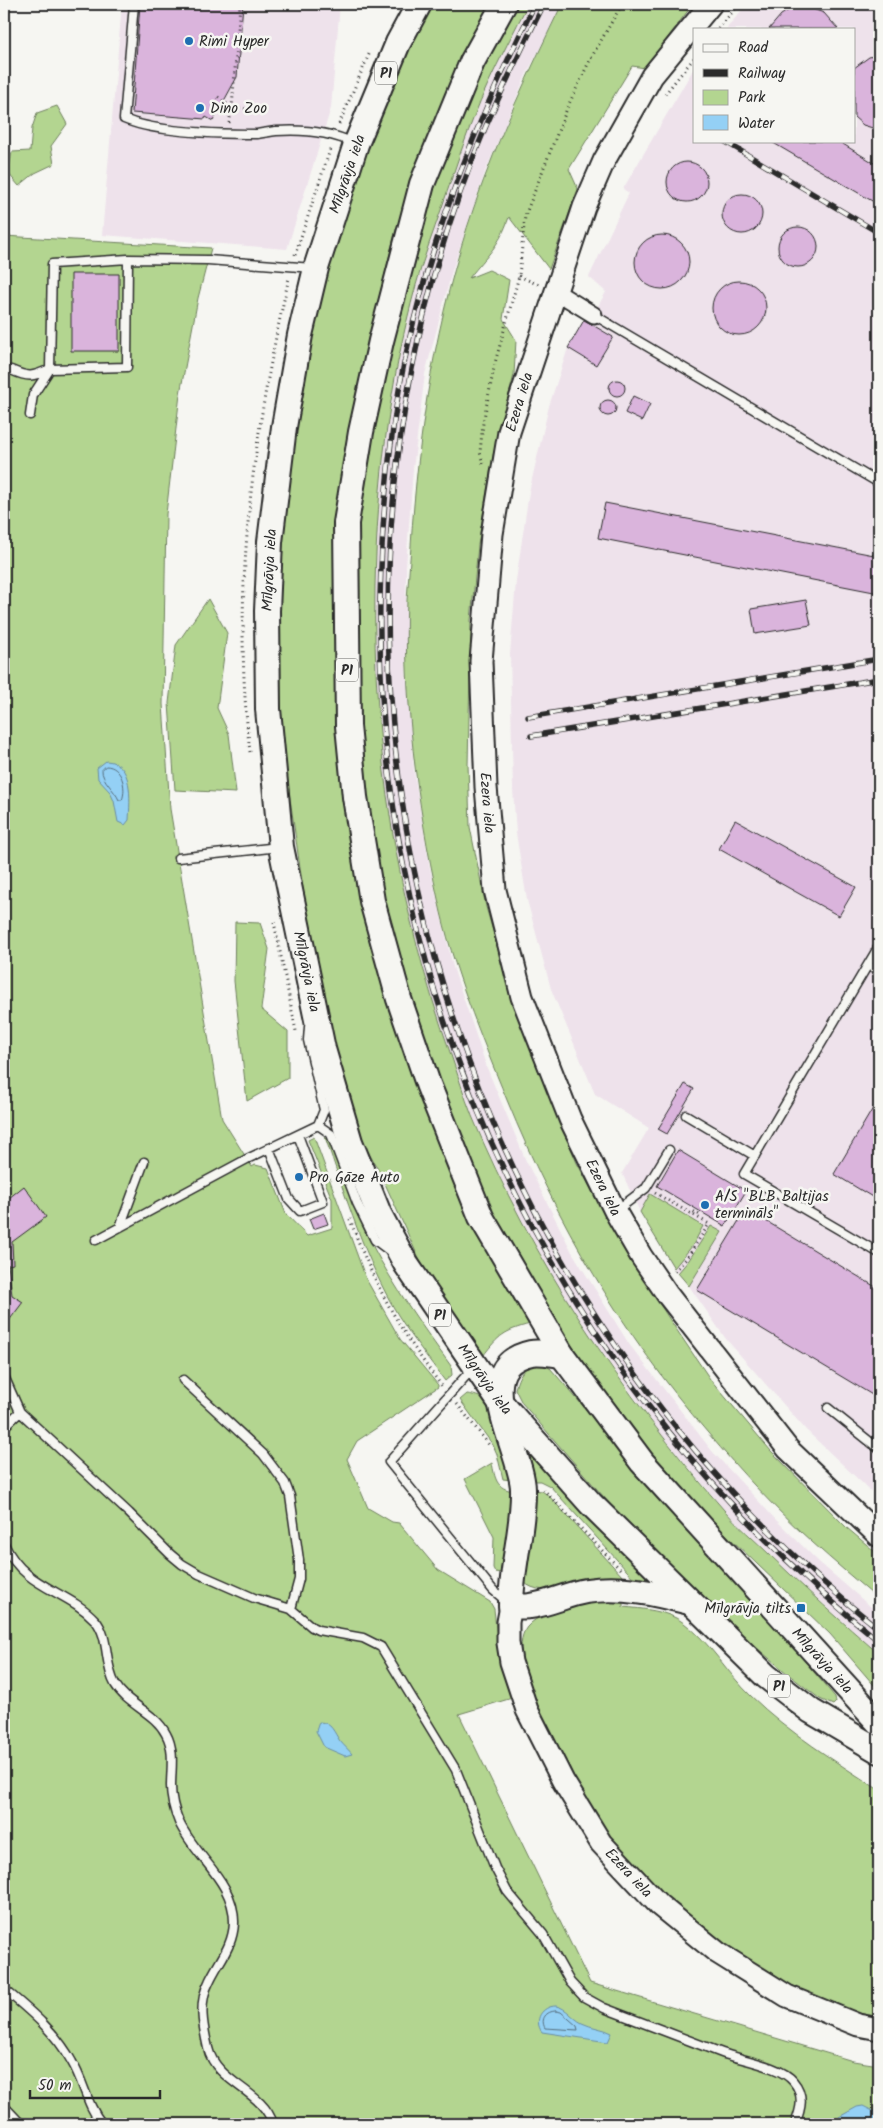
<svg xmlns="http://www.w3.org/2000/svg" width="883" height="2128" font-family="Kalam,sans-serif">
<rect width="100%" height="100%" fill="#f6f6f2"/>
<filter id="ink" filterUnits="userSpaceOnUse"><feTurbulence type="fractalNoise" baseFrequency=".02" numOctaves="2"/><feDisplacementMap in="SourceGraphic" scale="10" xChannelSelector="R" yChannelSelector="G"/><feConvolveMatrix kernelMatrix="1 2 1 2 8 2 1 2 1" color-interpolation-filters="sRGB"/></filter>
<g filter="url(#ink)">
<path fill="#eee2eb" d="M122,4H340L331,108L287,249L102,235Z
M528,4H563L526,75L485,172L452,271L425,374L413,469L406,567V669L414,772L430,868L453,967L487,1068L526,1161L572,1252L629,1344L712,1451L775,1519L820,1563L879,1614V1654L801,1584L727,1513L661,1434L598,1347L557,1284L513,1205L472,1115L435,1010L405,901L390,822L380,747L376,696L374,643L376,542L385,437L397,366L416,284L465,137L486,87Z
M747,4H879V1499L806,1430L726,1339L689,1286L672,1266L640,1212L622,1173L649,1128L595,1094L551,989L527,900L516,833L513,790L510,654L516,581L529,492L549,406L568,348L584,320L589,322L606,292L589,277L629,193L623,189L694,68V141H854V29H726Z"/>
<path fill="#b3d590" stroke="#6f805e" d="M432,4H490L461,60L428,138L396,229L369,338L337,532L334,582L336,703L400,1038L442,1156L480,1238L530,1324C504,1331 499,1335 483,1356L448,1310L420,1261L382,1177L359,1135L330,1040L308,923L282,743L275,655L282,516L294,419L336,232L393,78Z
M515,4H528C514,31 500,58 487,86C469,125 456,166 442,207C433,233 423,259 416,285C389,383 377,484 375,586C372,749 396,901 451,1055C458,1075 464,1096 472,1116C532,1260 621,1393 724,1510C738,1526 755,1540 770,1555C805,1589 842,1622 879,1654V1691L830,1634L709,1518L658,1462L610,1404L553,1320L486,1199L435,1079L397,957L373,854L358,710L355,645L358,523L371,434L397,309L434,188L474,89Z
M562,4H693L645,68L632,66L569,169L578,189L549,269L509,217C499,247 488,254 469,278L489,270L509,280L503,319L516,340L514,375L493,455L478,545L471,620L468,765L470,827L486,907L512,997L547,1091L577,1163L621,1244L670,1320L710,1379L771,1451L847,1528L879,1555V1600C857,1581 834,1562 812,1542C775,1509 740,1471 708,1433C623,1335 556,1220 507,1100C480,1034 453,969 438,899C417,805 403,696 407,600C408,582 410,564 411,546C418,431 436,317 474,207C498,137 530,70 562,4Z
M57,106L67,124L51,146L54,164L35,173L19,186L8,173L12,152L30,151L32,128L37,113Z
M4,236L211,248L198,298L180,394L166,514L163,704L170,809L222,1119L252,1167L255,1165L268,1168L286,1214L307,1236L332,1228V1199L308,1140L314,1137L366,1279L400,1339L438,1385V1387L357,1441L347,1459L368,1508L392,1522L399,1523L438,1570L490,1602L494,1609L498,1648L512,1698L459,1714L590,1983L853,2061L879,2065V2114L874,2112L837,2121V2124H4Z
M208,599L227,633L217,708L229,734L236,793L175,790L169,703L176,645Z
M235,922L260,923L269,949L261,1009L288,1032V1078L247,1101L234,981Z
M325,1137L331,1143C343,1177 354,1212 371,1243C394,1287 422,1326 451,1366L452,1375L445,1381C429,1359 412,1338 398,1315C365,1260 346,1197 325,1137Z
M650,1194L703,1226L693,1245L674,1268L640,1212Z
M711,1226L722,1232L689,1286L678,1273L689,1260Z
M538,1364L550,1368L797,1652L835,1697L836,1702L833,1705L820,1699L788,1674L733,1628L657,1558L522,1403L515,1389C519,1374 523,1367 538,1364Z
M467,1394C474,1395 480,1396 485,1401C498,1414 506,1461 512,1480L503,1479L497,1454L493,1445L460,1400Z
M524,1440L657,1585L637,1582L550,1486L540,1481H531Z
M492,1463C495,1478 496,1489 514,1491L502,1573L495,1572L493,1568L494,1537L465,1479Z
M533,1490L542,1491L549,1496L623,1577L624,1580C601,1584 540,1600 524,1582Z
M623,1599V1607C643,1609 667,1610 684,1623C711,1643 727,1673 751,1696C789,1733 835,1761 879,1790V2018C786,1998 682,1921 620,1850C598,1824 582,1793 567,1763C556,1743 544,1724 536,1703C528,1684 513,1644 527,1627C546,1605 596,1601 623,1599Z"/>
<path fill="#94d0f5" stroke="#6a8ea4" d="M106,761C134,762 130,800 129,820L125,825L118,822L114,801L110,792L98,779L97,768Z
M319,1722C332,1722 334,1733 340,1741C344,1746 349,1750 352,1754L345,1756L324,1747L316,1731Z
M556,2006C567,2008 572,2018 582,2023C592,2028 603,2028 612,2033L608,2042L542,2032C533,2020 542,2006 556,2006Z
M863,2106L879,2114V2124H837L839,2117L857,2107Z"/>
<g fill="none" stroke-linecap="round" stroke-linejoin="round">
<path stroke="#556d7c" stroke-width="1" d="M106,766C122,766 127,788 122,800H119C115,790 101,780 102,770Z
M556,2011L561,2012L577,2026L578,2030L545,2028C540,2019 546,2011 556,2011Z"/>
</g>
<path fill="#dab4dc" stroke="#2b2b2b" d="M140,4H243L237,77L213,121L206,117L205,119L132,113Z
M807,7L824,13L838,29H769L781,15L789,10Z
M878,55H879V130L863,125L854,117V68L869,57Z
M770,141H838L879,166V205Z
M667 182a20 20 0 1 1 40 0a20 20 0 1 1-40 0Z
M722 214a20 20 0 1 1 40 0a20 20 0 1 1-40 0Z
M778 247a20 20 0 1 1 40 0a20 20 0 1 1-40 0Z
M635 262a27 27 0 1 1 54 0a27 27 0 1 1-54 0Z
M71,274H119V351H71Z
M712 308a27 27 0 1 1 54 0a27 27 0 1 1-54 0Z
M584,320L613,337L596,365L568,348Z
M609 388a8 8 0 1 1 16 0a8 8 0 1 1-16 0Z
M633,396L650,404L642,421L625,413Z
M600 408a8 8 0 1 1 16 0a8 8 0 1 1-16 0Z
M605,503L879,556V593L598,538Z
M806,600L811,625L755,634L751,609Z
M735,820L856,887L839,916L719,849Z
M685,1084L694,1089L667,1134L658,1129Z
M879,1098V1201L834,1174Z
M678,1150L746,1191L725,1226L657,1186Z
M24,1186L46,1217L12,1242L13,1264L8,1265L12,1295L23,1302L8,1322L4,1318V1202Z
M746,1209L879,1289V1399L697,1290Z
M324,1213L328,1224L313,1229L309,1219Z"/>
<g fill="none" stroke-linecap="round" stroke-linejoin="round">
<defs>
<path id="lane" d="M134,4L124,119C156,133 221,134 257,134C263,133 269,132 276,131C303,129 330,132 354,143
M128,259L127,367L50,369L52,264L128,259L208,260L313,268
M594,315L879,483
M11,370C29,378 32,377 50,369L33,395L30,415
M178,858L279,847
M879,946L744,1174L879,1253
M868,965L879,972
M686,1115L755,1156
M318,1125L331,1134L357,1203L375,1240L391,1252
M269,1148L289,1199L300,1211L323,1202L298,1135
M617,1210L646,1188L669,1150
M120,1227L144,1162
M96,1240L247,1159L318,1125L324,1110L308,1040L309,1027
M473,1368L389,1462L493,1590L506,1601
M4,1376L20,1412L4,1427
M183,1380L263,1454L285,1483L290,1496L299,1560V1579L291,1609
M828,1408L879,1449
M20,1412L129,1513L170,1554L182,1564L199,1574L254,1598L291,1609L312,1627L318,1630L363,1638L381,1647L456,1770L495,1868L507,1891L543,1934L570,1982L584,1997L604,2008C643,2023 683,2038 722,2053C741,2060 781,2066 793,2081C805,2095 801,2109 795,2124
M4,1544C25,1589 66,1589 95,1620C110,1637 104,1665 115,1684C127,1705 155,1712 166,1734C175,1750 171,1769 171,1786C171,1799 174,1810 179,1822C195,1857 235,1882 234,1923C233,1947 218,1962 209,1982C198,2003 203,2026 208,2048C216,2083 263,2090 273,2124
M4,1989C29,2010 56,2032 72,2062C84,2082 87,2106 102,2124
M4,2106L21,2124"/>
<path id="street" d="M555,291L594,315"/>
<g id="secondary">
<path id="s1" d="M711,4L652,76L604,161L584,207L509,432L492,534L481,661L486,787L495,890L522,997L570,1119L615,1211L641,1256L667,1294L788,1449L879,1536"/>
<path id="s2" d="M511,1606L508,1622V1643L511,1662L527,1710L563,1781L601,1843L659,1905L718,1953L787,1996L858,2025L879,2029"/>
</g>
<g id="primary">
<path id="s3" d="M419,4L398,43L356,144L316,268L300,335L284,427L270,542L267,611L268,709L281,847L323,1049L350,1142L379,1214L406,1264L500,1402L591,1504L766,1676L811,1711L879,1751"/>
<path id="s4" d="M504,4L472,62L422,184L381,341L361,432L346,523L348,726L355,797L372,901L399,999L428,1084L481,1217L562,1355L642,1462L879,1723"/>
<path d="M562,1355C552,1354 540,1351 531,1353C466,1367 522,1450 523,1489C524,1528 511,1567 511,1606C517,1606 524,1607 530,1606C549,1604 567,1594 586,1591C622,1586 655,1593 689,1602"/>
</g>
</defs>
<use href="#lane" stroke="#2b2b2b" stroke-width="11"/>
<use href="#street" stroke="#2b2b2b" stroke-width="19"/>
<use href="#secondary" stroke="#2b2b2b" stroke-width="25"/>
<use href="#primary" stroke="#2b2b2b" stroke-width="28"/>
<path stroke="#2b2b2b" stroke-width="3" stroke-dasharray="1 4" stroke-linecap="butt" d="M718,29L739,4
M665,94L694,58
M218,97L232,108L260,110
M229,123L232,108L240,4
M339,124L370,52
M295,255L331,147
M519,276L539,285
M483,464L480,452L483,423L495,363L519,276L525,216L568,106L591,58L622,4
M250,752C231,594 253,432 289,278
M274,922L296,1031
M655,1193L709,1224L687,1258L674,1272
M692,1215L693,1211L700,1215L701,1212
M350,1219C371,1279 402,1335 442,1386
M457,1404L490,1446
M543,1489L622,1571"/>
<use href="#lane" stroke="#f6f6f2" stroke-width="8"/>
<use href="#street" stroke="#f6f6f2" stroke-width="15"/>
<use href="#secondary" stroke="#f6f6f2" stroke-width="21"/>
<use href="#primary" stroke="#f6f6f2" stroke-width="24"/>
<defs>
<path id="rail" d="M535,4C479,115 436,223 408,345C389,429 382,514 380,599C373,1008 562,1387 879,1641
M544,4C524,44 504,85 486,126C453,204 428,287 412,369C319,841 503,1330 879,1629
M724,141L879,233
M528,717L879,659
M531,736L879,679"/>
</defs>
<use href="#rail" stroke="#2b2b2b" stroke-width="5.5"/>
<use href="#rail" stroke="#f6f6f2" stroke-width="4" stroke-dasharray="11" stroke-linecap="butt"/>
</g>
</g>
<g fill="#1f6fb2" stroke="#f6f6f2" stroke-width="2">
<circle cx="189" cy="41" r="5"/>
<circle cx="200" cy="108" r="5"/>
<circle cx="299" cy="1177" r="5"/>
<circle cx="705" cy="1205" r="5"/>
<rect x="796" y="1603" width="10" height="10" rx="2.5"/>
</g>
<g text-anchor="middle" stroke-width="5" stroke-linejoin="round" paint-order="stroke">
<g fill="#f6f6f2" stroke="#686867" stroke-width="1">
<rect x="375" y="61.5" width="22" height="23" rx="4"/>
<rect x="336" y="658.5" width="22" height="23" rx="4"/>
<rect x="429" y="1303.5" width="22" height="23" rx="4"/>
<rect x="768" y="1674.5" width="22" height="23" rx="4"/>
</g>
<g font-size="14" font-weight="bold" fill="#2b2b2b">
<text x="386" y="78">P1</text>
<text x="347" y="675">P1</text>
<text x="440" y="1320">P1</text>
<text x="779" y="1691">P1</text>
</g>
<g font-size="15" fill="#2b2b2b" stroke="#f6f6f2" text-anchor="start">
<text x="199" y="46">Rimi Hyper</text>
<text x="210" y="113">Dino Zoo</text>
<text x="309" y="1182">Pro Gāze Auto</text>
<text x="715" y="1201">A/S "BLB Baltijas<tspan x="715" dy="17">termināls"</tspan></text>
<text x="791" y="1613" text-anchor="end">Mīlgrāvja tilts</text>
</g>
<g font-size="15" fill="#2b2b2b" stroke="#f6f6f2">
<text transform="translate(347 174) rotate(-71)" y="5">Mīlgrāvja iela</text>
<text transform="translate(519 402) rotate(-73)" y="5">Ezera iela</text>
<text transform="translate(269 570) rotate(-87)" y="5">Mīlgrāvja iela</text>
<text dy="5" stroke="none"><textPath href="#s1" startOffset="851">Ezera iela</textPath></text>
<text dy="5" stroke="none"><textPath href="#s3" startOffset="995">Mīlgrāvja iela</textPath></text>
<text dy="5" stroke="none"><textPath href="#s1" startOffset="1256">Ezera iela</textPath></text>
<text dy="5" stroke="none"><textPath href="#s3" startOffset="1445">Mīlgrāvja iela</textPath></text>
<text dy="5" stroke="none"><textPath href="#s4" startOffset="1822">Mīlgrāvja iela</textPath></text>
<text dy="5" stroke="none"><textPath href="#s2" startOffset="300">Ezera iela</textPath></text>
</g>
</g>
<rect width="883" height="2128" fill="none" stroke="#f6f6f2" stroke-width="20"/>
<rect x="10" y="10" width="863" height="2108" fill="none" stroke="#2b2b2b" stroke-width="2" filter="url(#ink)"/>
<rect x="693" y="28" width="162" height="115" fill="#f6f6f2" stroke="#a5a5a2"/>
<rect x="703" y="44" width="25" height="8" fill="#f6f6f2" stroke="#a5a5a2"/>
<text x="738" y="52" font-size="15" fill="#2b2b2b">Road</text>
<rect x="703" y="69" width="25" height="8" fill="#2b2b2b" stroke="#a5a5a2"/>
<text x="738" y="78" font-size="15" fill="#2b2b2b">Railway</text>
<rect x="703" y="90" width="25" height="15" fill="#b3d590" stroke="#a5a5a2"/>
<text x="738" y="102" font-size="15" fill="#2b2b2b">Park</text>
<rect x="703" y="115" width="25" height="15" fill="#94d0f5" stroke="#a5a5a2"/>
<text x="738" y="128" font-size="15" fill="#2b2b2b">Water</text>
<path d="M30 2090v8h130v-8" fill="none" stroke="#2b2b2b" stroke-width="2.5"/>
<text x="38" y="2090" font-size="15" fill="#2b2b2b" stroke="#f6f6f2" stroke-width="4" paint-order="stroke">50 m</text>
</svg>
